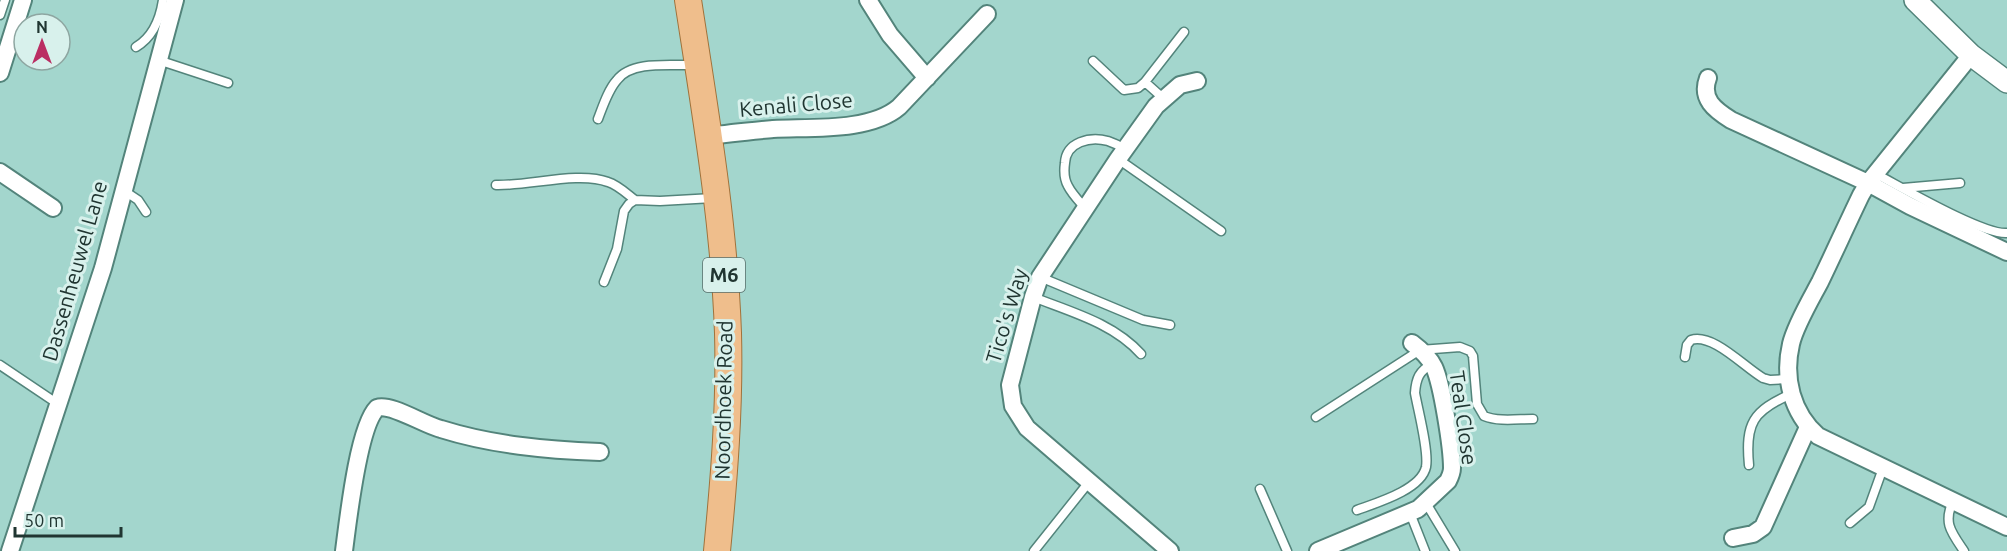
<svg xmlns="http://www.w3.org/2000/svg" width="2007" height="551" font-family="Ubuntu,sans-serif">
<rect width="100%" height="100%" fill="#a3d6cd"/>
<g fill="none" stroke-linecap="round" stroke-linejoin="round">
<defs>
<path id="service" d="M0,15L5,0
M136,47C153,37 160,20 163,0
M158,60L228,83
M1093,61L1124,90L1138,88L1145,82L1184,32
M1145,82L1164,99
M598,119C603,106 608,90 617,80C632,60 672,66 694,65
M1118,159L1221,231
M1876,174C1901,187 1983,235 2007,233
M496,185C529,186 579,171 608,182C618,185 627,194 635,200
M1903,188L1960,183
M123,190L138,200L146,212
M1085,208C1079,201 1072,194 1068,186C1064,179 1064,170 1065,163C1066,142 1090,136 1108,141C1114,143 1120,146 1125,149
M1040,277L1143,320L1170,325
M604,282L617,249L624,211L629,204L635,200L660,201L713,198
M1033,297C1071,312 1113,323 1141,354
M1685,357L1687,345L1691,340C1713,333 1744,367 1763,378L1770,380L1787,379
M0,365L58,404
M1316,417L1420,350L1460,347L1470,351L1473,356L1477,404L1484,416C1499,422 1517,419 1533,419
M1749,465C1745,423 1753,411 1791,394
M1260,489L1287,551
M1953,501C1943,523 1951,532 1964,551
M1426,503L1455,551
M1357,510C1376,503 1421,490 1426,467C1429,451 1418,410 1415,393C1416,379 1419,370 1433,364
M1410,513L1425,551
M1850,523L1869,507L1883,468
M1034,551L1089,482"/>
<path id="minor" d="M868,0L890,35L927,78
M1971,55L1868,183L1861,195C1847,224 1834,253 1820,282C1811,299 1795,326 1791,344C1783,378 1792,413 1818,436L2007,527
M0,73L23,0
M1708,78C1700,99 1715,110 1731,120L1868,183L1910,206L2007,252
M709,136C730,133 752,131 773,129C810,127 870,132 899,107L987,14
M0,172L53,208
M1733,538L1753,534L1763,527L1808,427
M10,551L103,268L175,0
M344,551C348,521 358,427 377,408C391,403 424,425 441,429C492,445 546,450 600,452
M1170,551L1027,428L1013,406L1010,385L1033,297L1040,277L1118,159L1156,106L1180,85L1197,81
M1318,551L1418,509L1448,481C1450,477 1452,473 1452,468C1452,448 1442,384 1434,367C1429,357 1420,349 1412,343"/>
<path id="tertiary" d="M1915,0L1971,55L2007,82"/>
<path id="primary" d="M688,0C705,111 724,221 728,333C730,406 724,479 717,551"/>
</defs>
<use href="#service" stroke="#53847b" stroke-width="11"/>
<use href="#minor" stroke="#53847b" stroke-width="20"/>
<use href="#tertiary" stroke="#53847b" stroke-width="24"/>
<use href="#primary" stroke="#a0723b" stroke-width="28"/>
<use href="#service" stroke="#fff" stroke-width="8"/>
<use href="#minor" stroke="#fff" stroke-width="16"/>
<use href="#tertiary" stroke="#fff" stroke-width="21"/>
<use href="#primary" stroke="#efbe8c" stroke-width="26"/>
</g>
<g text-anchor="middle" stroke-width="6" stroke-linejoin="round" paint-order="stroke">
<rect fill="#d8f1ec" stroke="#576d69" stroke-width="1.5" x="703" y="258" width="42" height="34" rx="4.5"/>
<g font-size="20" font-weight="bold" fill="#203531">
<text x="724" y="282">M6</text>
</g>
<g font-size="21" fill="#203531" stroke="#d8f1ec">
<text transform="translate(796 105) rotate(-5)" y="7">Kenali Close</text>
<text transform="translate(75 271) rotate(-74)" y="7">Dassenheuwel Lane</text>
<text transform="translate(1007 316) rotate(-73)" y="7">Tico's Way</text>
<text transform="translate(724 400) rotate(-89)" y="7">Noordhoek Road</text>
<text transform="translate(1463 418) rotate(82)" y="7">Teal Close</text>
</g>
</g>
<g transform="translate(42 42)"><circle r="28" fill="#d8f1ec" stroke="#8ea6a1" stroke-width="1.5"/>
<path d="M0-4.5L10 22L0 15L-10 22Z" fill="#ba2e63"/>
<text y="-9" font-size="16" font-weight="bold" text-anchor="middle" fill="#203531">N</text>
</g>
<path d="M15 527v9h106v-9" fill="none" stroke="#203531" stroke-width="3"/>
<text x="24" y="527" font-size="18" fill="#203531" stroke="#d8f1ec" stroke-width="4.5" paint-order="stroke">50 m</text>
</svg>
